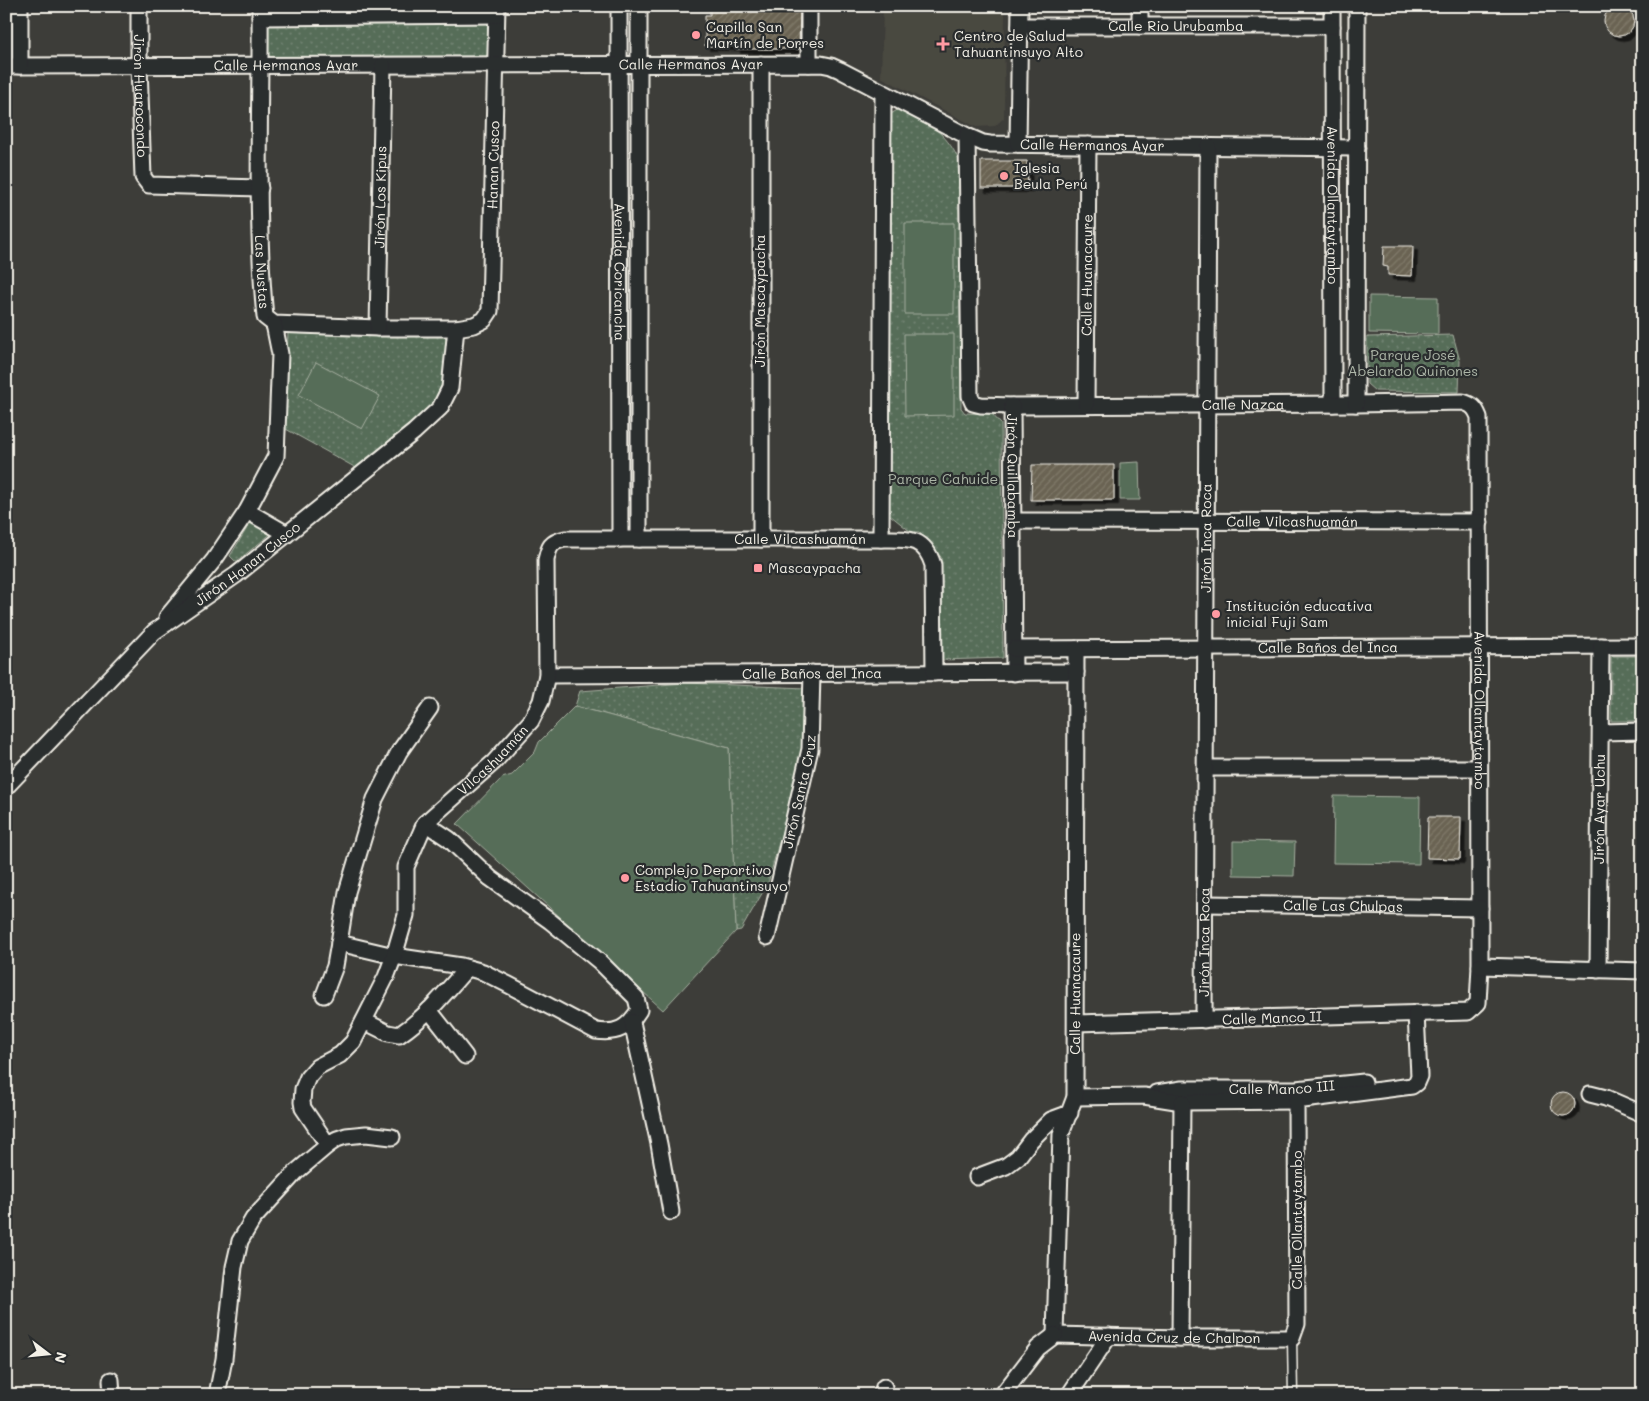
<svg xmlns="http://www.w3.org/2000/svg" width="1649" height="1401" font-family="Mali,sans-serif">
<defs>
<pattern id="green-dots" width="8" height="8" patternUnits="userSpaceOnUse" patternTransform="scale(1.25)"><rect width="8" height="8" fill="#576d59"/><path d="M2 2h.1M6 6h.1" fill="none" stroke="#708271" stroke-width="1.8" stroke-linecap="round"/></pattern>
<pattern id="building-hatch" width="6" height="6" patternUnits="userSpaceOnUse" patternTransform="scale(1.25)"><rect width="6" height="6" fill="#6a6352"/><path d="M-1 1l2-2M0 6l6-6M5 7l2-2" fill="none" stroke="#807a6b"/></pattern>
<filter id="shadow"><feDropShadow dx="4.5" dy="4.5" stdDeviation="0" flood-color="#0009"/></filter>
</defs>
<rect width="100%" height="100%" fill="#3d3d39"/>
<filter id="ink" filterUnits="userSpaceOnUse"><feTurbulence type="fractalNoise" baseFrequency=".02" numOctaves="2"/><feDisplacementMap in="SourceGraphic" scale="10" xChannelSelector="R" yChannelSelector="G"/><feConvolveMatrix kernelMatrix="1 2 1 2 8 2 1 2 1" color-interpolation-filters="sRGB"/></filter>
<g filter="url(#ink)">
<path fill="#4a4840" d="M883,11L1005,12L1004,118L995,126L976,127L881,77Z"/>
<path fill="url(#green-dots)" stroke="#a6afa0" d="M490,20L491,60L267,62V22Z
M899,109L904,110C931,126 944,130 959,160L961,408L965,413L992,414L1001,424L1003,658L942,660L941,557L919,532H911L885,511L889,115Z
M288,332L450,333L443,392L438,403L358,469L284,428Z
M1453,335L1460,361L1459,392L1375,391L1367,384V337Z
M252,520L272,533L237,561H235L230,556Z
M1611,656H1643V721H1611Z
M686,683L806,688L805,747L768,883L741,930L736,931L729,748L575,706L580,691Z"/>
<path fill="#576d59" stroke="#a6afa0" d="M905,223H954V314H905Z
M1369,296L1438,297V334L1369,333Z
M904,334H954V415L905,416Z
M316,362L380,396L362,429L299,395Z
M1139,462L1140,500H1120V463Z
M575,706L729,748L736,931L663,1010L457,824L502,778L512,775L535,752L539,742Z
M1334,796L1420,797L1419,864L1333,863Z
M1233,841L1295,842L1294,876L1233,875Z"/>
<path fill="url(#building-hatch)" stroke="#f4f1e8" filter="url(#shadow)" d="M710,6H800L799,49H736V46H705V15H710Z
M1604 21a15 15 0 1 1 30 0a15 15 0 1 1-30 0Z
M981,161H1027L1028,188H981Z
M1384,246H1413L1412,276L1388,275V267L1383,266Z
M1032,465H1114V500H1031Z
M1428,817H1461L1460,859L1427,858Z
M1551 1104a12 12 0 1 1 24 0a12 12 0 1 1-24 0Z"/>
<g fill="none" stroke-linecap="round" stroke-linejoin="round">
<defs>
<path id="lane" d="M1292,1338L1293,1395"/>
<g id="street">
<path id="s1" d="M139,6V66L143,177L149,185L260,188"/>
<path id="s2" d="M260,6C261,110 255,214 265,317L274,324L378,328H456L474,325L484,320L490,311L497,6"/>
<path id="s3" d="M619,6L620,539"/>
<path d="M1140,6V26"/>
<path id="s4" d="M1332,6L1333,404"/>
<path d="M260,17L496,15"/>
<path id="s5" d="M1020,26H1332"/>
<path d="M809,64V6"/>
<path id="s6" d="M6,66L821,64L831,66L840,70L967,136L983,143L990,144L1357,148"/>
<path d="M20,66V6"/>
<path id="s7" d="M967,136L970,396L973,403L981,405L1012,406L1356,404L1463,402C1472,405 1475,407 1479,417L1480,966L1478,1003L1468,1012L1076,1023"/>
<path d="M1018,144L1020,6"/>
<path id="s8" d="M378,328L383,65"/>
<path d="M1356,404L1357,6"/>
<path id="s9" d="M1086,405L1088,145"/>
<path id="s10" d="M1012,406L1014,673"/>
<path d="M247,511L287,534"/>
<path id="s11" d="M1013,521L1480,522"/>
<path d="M639,539V6"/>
<path d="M761,539V64"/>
<path d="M881,539L883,93"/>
<path d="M167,617L214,560L247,511L276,456L280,354L274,324"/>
<path id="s12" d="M1014,649L1643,646"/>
<path id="s13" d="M547,675L1076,672"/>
<path d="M1601,732L1643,731"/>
<path d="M1206,768H1479"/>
<path id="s14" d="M6,787L154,632L236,575L414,432L440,408L450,388L456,328"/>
<path d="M425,823L449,839L490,878L550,921L600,962L636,998L639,1010C628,1028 617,1034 596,1031L507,984L483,972L461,966L394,956L339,943L347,892L375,799L399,752L430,708"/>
<path id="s15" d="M1205,904L1480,908"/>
<path id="s16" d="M767,937L810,749L812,673"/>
<path d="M1480,966L1643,971"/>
<path id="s17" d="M1598,970L1601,646"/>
<path d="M324,995L335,966L339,943"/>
<path d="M429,1010L465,1056"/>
<path id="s18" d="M1204,1020L1208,146"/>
<path d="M364,1021L388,1033L399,1035C426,1017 446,992 467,968"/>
<path d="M632,1022L659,1144L671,1212"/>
<path id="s19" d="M1157,1093L1182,1089H1296L1364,1082"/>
<path d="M1590,1094L1606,1098L1643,1114"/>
<path d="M1075,1097L1144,1096L1182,1102L1296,1101L1412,1086L1416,1083L1419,1076L1416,1013"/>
<path id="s20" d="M328,1145L303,1108L302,1102L303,1089L308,1077L317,1067L340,1055L353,1042L386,977L394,956L406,915V867L425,823L494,762L531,721L541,701L547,675L546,560C549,547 550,542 565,539H881C907,539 924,536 933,565L934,673"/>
<path d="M977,1177L1006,1166L1018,1157L1031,1140L1051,1120L1070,1113"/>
<path id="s21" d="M1055,1335L1061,1134L1075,1097L1076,649"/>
<path id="s22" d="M1055,1335L1180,1338H1292L1297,1324L1296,1101"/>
<path d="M1180,1338L1182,1102"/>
<path d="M111,1380L112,1395"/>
<path d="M217,1395L224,1359L234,1267L240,1241L253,1219L296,1172L328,1145L337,1139L346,1136L366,1134L392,1137"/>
<path d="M881,1395L884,1387"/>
<path d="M1002,1395L1038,1348L1055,1335"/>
<path d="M1069,1395L1109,1336"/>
</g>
</defs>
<use href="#lane" stroke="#f4f1e8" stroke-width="11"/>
<use href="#street" stroke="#f4f1e8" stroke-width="19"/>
<use href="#lane" stroke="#2a2d2e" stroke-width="8"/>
<use href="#street" stroke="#2a2d2e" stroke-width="15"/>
</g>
</g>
<g fill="#ff9aa2" stroke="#2a2d2e" stroke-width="2">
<circle cx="696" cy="35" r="5"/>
<path d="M940.5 36.5h5v5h5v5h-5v5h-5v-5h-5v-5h5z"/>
<circle cx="1004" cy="176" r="5"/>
<rect x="753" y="563" width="10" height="10" rx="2.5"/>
<circle cx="1216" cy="614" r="5"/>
<circle cx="625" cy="878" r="5"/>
</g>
<g text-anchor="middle" stroke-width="4.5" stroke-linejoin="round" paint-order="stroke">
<g font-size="14" fill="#f4f1e8" stroke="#2a2d2e">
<text dy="5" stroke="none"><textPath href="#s5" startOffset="156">Calle Rio Urubamba</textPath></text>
<text dy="5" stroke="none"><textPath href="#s6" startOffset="685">Calle Hermanos Ayar</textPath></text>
<text dy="5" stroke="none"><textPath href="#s6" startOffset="280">Calle Hermanos Ayar</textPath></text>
<text dy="5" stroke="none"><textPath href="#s1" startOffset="90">Jirón Huarocondo</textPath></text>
<text dy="5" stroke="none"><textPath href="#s6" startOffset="1105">Calle Hermanos Ayar</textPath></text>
<text dy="5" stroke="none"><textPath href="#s2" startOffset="691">Hanan Cusco</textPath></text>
<text dy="5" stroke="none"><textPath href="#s8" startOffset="131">Jirón Los Kipus</textPath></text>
<text dy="5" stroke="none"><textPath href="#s4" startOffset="199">Avenida Ollantaytambo</textPath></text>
<text dy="5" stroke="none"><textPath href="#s2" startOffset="266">Las Ñustas</textPath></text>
<text dy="5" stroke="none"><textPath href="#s3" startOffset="266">Avenida Coricancha</textPath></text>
<text dy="5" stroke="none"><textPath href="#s9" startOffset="130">Calle Huanacaure</textPath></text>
<text transform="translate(760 301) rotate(-90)" y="5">Jirón Mascaypacha</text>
<text dy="5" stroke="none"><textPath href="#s7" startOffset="538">Calle Nazca</textPath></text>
<text dy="5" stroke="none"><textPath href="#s10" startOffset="70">Jirón Quillabamba</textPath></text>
<text dy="5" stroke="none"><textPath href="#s11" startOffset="279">Calle Vilcashuamán</textPath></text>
<text dy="5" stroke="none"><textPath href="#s18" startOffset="482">Jirón Inca Roca</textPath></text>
<text dy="5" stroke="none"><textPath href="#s20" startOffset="946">Calle Vilcashuamán</textPath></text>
<text dy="5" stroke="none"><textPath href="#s14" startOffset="330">Jirón Hanan Cusco</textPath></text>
<text dy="5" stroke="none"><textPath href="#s12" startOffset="314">Calle Baños del Inca</textPath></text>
<text dy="5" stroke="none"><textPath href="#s13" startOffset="265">Calle Baños del Inca</textPath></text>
<text dy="5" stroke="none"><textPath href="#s7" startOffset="1074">Avenida Ollantaytambo</textPath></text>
<text dy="5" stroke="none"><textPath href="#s20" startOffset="461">Vilcashuamán</textPath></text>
<text dy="5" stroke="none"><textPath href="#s16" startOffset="149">Jirón Santa Cruz</textPath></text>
<text dy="5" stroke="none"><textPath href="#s17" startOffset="161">Jirón Ayar Uchu</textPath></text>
<text dy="5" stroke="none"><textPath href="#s15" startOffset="138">Calle Las Chulpas</textPath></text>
<text dy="5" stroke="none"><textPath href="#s18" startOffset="78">Jirón Inca Roca</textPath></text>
<text dy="5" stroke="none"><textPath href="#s21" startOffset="344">Calle Huanacaure</textPath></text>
<text transform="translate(1272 1018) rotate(-2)" y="5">Calle Manco II</text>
<text dy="5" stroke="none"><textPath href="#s19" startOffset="125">Calle Manco III</textPath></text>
<text transform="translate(1297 1220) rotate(-90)" y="5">Calle Ollantaytambo</text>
<text dy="5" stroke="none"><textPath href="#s22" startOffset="119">Avenida Cruz de Chalpon</textPath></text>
</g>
<g font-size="14" fill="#f4f1e8" stroke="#2a2d2e" text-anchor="start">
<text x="706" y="32">Capilla San<tspan x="706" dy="16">Martín de Porres</tspan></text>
<text x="954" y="41">Centro de Salud<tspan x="954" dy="16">Tahuantinsuyo Alto</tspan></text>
<text x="1014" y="173">Iglesia<tspan x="1014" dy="16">Beula Perú</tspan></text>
<text x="768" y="573">Mascaypacha</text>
<text x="1226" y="611">Institución educativa<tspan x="1226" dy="16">inicial Fuji Sam</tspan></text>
<text x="635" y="875">Complejo Deportivo<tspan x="635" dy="16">Estadio Tahuantinsuyo</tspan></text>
</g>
<g font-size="14" fill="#adb6a8" stroke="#2a2d2e">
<text x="1413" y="360">Parque José<tspan x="1413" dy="16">Abelardo Quiñones</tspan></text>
<text x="943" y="484">Parque Cahuide</text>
</g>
</g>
<rect width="1649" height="1401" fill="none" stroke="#2a2d2e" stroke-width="25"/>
<rect x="12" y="12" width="1624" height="1376" fill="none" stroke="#f4f1e8" stroke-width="2" filter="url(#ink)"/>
<g transform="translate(48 1354) rotate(106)" stroke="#2a2d2e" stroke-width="4" paint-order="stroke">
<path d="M0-4L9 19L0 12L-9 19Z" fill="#f4f1e8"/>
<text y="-8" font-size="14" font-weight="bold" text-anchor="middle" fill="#f4f1e8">N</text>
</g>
</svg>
